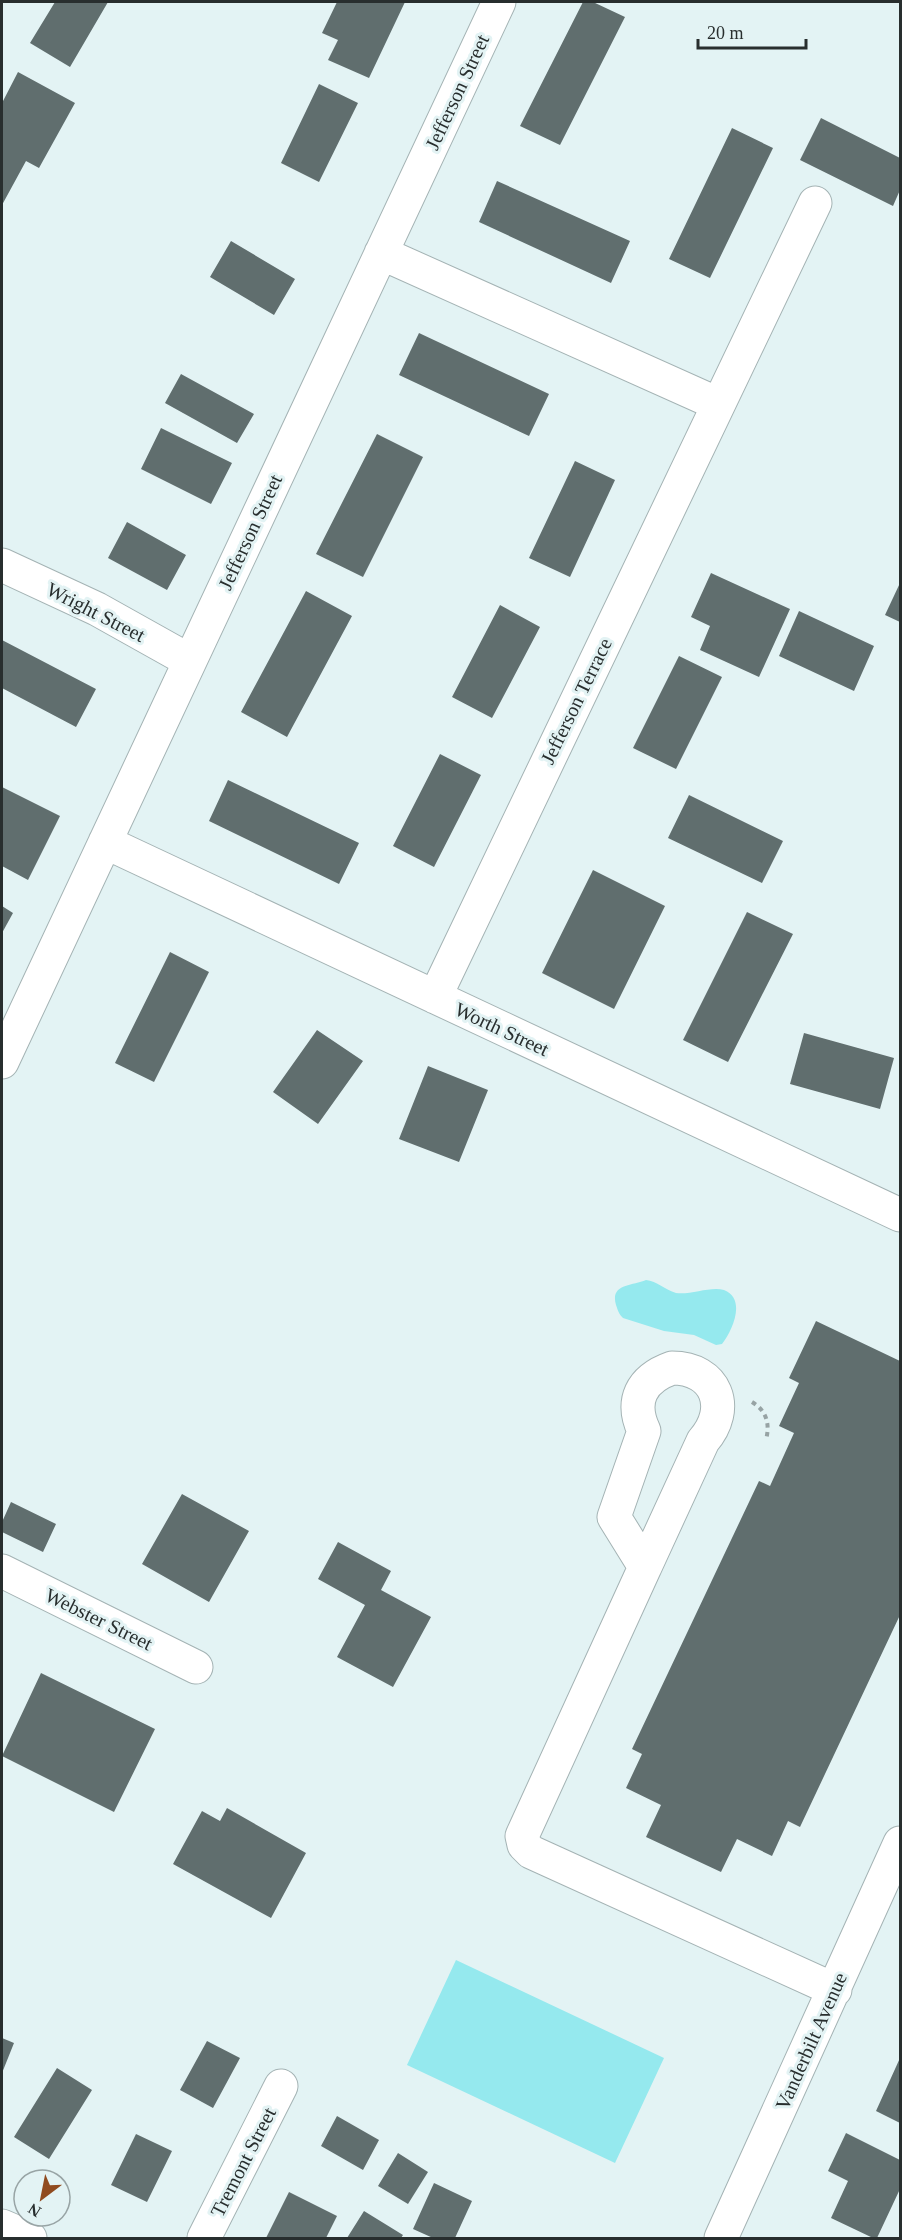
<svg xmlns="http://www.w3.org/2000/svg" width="902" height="2240" font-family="Georgia,serif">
<rect width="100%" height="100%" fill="#e3f3f4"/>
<path fill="#95e9ee" d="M646,1280C657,1281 665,1290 676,1293C691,1295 711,1286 724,1290C747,1299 732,1331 722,1344L716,1345L694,1335L664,1331L623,1318C619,1314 618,1311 616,1305C610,1284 631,1286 646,1280Z
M456,1960L664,2058L615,2163L407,2065Z"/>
<path fill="#606e6e" d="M55,2H108L70,67L30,43Z
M337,2H405L369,78L328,60L338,40L322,33Z
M583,2H593L625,17L560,145L520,126Z
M18,72L75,103L39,168L26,161L2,205V103Z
M319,84L358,103L319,182L281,163Z
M821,118L900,158V190L893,206L800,160Z
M732,128L773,148L710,278L669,259Z
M497,181L630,241L611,283L479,222Z
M231,241L295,279L274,315L210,277Z
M419,333L549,394L529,436L399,375Z
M181,374L254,414L237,443L165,403Z
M161,428L232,463L211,504L141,469Z
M377,434L423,457L363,577L316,554Z
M575,461L615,480L570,577L529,558Z
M127,522L186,555L167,590L108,558Z
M711,573L790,609L759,677L700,650L710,626L691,617Z
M900,583V622L885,615Z
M306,591L352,616L287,737L241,712Z
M500,605L540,627L492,718L452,697Z
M799,611L874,646L854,691L779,656Z
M2,640L96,689L76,727L2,688Z
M679,656L722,677L676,769L633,748Z
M440,754L481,775L434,867L393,846Z
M228,780L359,843L339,884L209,821Z
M2,787L60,816L28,880L2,866Z
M689,795L783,841L762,883L668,838Z
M593,870L665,906L614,1009L542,973Z
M2,906L13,913L2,933Z
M747,912L793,934L728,1062L683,1040Z
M170,952L209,972L154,1082L115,1063Z
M317,1030L363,1061L318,1124L273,1092Z
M804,1033L894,1058L880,1109L790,1084Z
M428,1066L488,1090L459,1162L399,1139Z
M816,1321L900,1361V1615L800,1827L788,1821L772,1856L737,1839L721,1872L646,1837L661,1805L626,1788L642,1754L632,1749L759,1481L770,1486L794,1433L779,1426L799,1383L789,1378Z
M182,1494L249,1531L209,1602L142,1564Z
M11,1502L56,1524L43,1552L2,1532V1522Z
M338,1542L391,1571L381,1590L431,1617L393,1687L337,1657L365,1605L318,1579Z
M41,1673L155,1729L114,1812L2,1756Z
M227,1808L306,1853L271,1918L173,1864L202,1811L220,1821Z
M2,2038L14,2043L2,2073Z
M207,2041L240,2058L213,2108L180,2090Z
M900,2058V2123L876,2111Z
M57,2068L92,2090L49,2159L14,2137Z
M337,2116L379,2140L363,2170L321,2146Z
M846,2133L900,2160V2189L877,2238H873L831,2218L848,2181L828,2171Z
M136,2134L172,2151L147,2202L111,2185Z
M398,2153L428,2172L408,2204L378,2186Z
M434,2183L472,2201L455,2238H433L413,2229Z
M289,2192L337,2216L326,2238H266Z
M364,2211L403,2235L401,2238H347Z"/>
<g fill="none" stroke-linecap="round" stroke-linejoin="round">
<defs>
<path id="minor" d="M381,253L718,404
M2,565L97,609L190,661
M105,842L900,1215
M435,997L815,203
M2,1062L499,2
M672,1368C716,1368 732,1408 703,1441L645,1567L614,1517L644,1431C630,1401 641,1379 672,1368Z
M645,1567L522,1836L524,1845L531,1852L835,1990
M2,1571L196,1667
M2,2226L30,2238
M204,2238L281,2086
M721,2238L900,1843"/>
</defs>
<use href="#minor" stroke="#a4b3b4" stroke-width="35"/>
<path stroke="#97a3a4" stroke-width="4" stroke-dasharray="4.5 4.5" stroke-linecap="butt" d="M752,1402C767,1411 770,1424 766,1440"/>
<use href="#minor" stroke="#fff" stroke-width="33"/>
</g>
<g text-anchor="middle" stroke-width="6" stroke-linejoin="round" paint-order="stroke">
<g font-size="20" fill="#282e2e" stroke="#e3f3f4">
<text transform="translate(457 92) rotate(-65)" y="7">Jefferson Street</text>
<text transform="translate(250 532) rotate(-65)" y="7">Jefferson Street</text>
<text transform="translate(96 612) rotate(27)" y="7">Wright Street</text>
<text transform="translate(576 701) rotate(-64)" y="7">Jefferson Terrace</text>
<text transform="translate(502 1029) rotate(25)" y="7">Worth Street</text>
<text transform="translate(99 1619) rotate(26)" y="7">Webster Street</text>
<text transform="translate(811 2041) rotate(-66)" y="7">Vanderbilt Avenue</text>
<text transform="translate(243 2162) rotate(-63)" y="7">Tremont Street</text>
</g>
</g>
<rect width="902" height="2240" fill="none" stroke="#282e2e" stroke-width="6"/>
<g transform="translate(42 2198) rotate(212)"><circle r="28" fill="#e3f3f4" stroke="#98a4a5" stroke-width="1.5"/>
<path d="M0-4.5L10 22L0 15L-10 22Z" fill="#904b1f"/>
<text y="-9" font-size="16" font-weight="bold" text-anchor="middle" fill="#282e2e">N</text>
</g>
<path d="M698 39v9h108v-9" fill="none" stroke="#282e2e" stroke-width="3"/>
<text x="707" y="39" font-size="18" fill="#282e2e" stroke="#e3f3f4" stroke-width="4.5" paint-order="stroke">20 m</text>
</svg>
